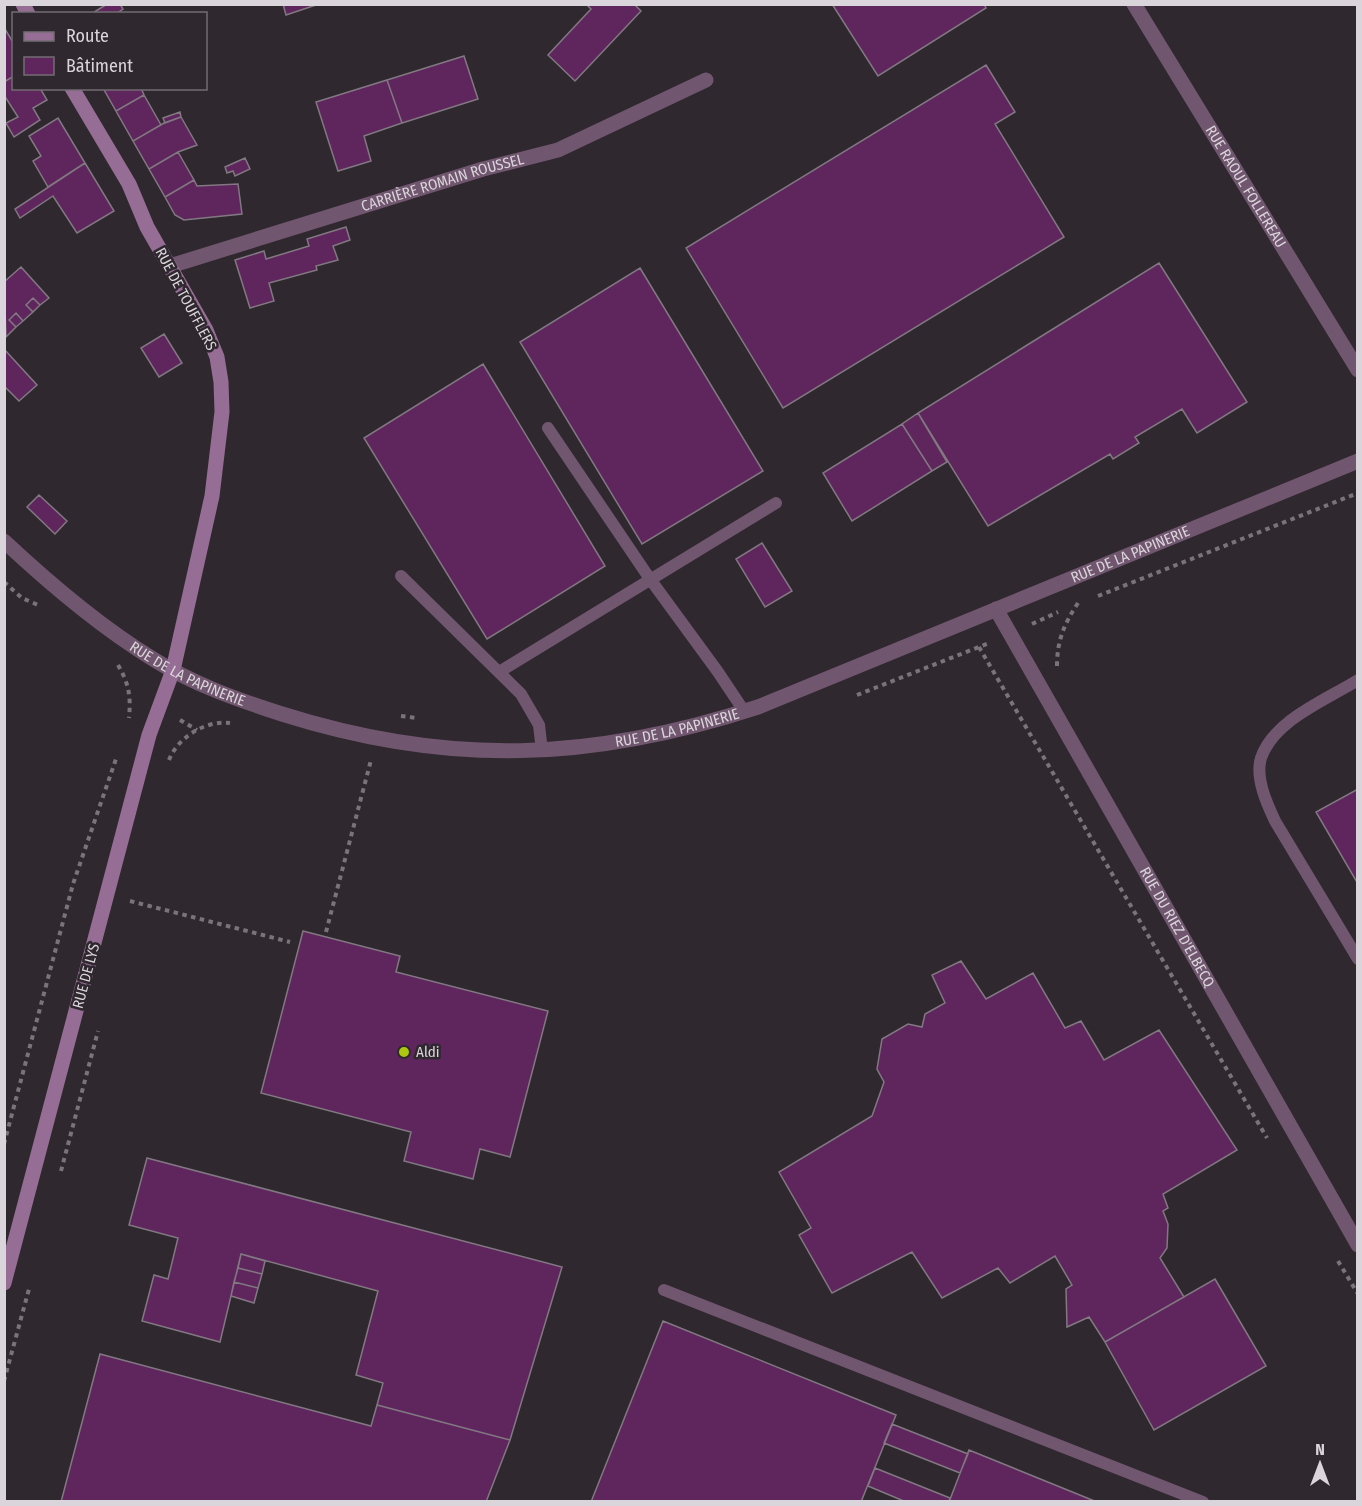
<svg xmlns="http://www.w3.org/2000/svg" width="1362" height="1506" font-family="'Fira Sans Condensed',sans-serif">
<rect width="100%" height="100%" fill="#2f282f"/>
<path fill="#5f265e" stroke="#817881" stroke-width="1.5" d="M107,4H120L123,9L116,14H91Z
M283,4H319L286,15Z
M586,4H634L641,11L575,81L548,55L591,9Z
M832,4H984L986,8L878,76Z
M5,29L14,44V76L4,82Z
M464,56L478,99L402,123L387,80Z
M986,65L1015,112L995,124L1064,237L783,408L686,248Z
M14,76V88H40L47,100L33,108L40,120L14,137L6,123L18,117L4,95V82Z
M387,80L402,123L364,136L371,161L338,171L316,102Z
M103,88H141L144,95L116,111Z
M144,95L161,125L133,141L116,111Z
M180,112L181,117L165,123L163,118Z
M181,117L197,145L178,152L149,169L133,141L164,123Z
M58,118L85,163L48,187L33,161L41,156L29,136Z
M178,152L194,180L165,197L149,169Z
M245,158L250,169L235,176L233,171L227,173L225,167Z
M85,163L114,211L77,233L53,196L20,218L15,209Z
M194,180L197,186L238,184L242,214L184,220L175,215L165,197Z
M346,227L350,240L333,246L338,260L316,266L317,270L269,283L274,301L250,308L235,260L264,251L266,259L309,246L307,239Z
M1159,263L1247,402L1197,433L1182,409L1135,437L1139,443L1113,459L1110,454L988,526L918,413Z
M21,267L49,298L40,305L33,298L26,305L33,312L23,321L16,313L9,320L16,327L6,337L4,282Z
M640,268L763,471L642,544L520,342Z
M33,298L40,305L33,312L26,305Z
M16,313L23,321L16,327L9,320Z
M164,334L182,363L159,377L141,348Z
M4,349L37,385L19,401L4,386Z
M483,364L605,566L487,639L364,438Z
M918,413L947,462L932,471L902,424Z
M902,424L932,471L852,521L823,473Z
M39,495L67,521L55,534L27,507Z
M762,543L792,591L765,607L736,559Z
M1358,789V884L1316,812Z
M303,931L400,956L396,972L548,1011L510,1157L480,1149L473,1179L404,1161L411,1132L261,1093Z
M961,961L986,999L1033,973L1065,1028L1081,1021L1104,1060L1159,1030L1237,1150L1163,1194L1168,1208L1163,1211L1168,1224L1167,1248L1160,1258L1184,1297L1105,1342L1089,1317L1067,1327L1066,1289L1072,1285L1055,1256L1010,1283L998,1268L942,1298L912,1252L832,1293L799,1235L811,1228L779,1172L872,1116L884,1082L877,1069L882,1039L908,1024L922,1027L925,1014L945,1003L932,975Z
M147,1158L562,1267L510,1440L377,1405L383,1383L356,1375L378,1291L241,1254L220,1342L142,1321L154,1275L168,1279L178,1238L129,1225Z
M241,1254L265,1261L262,1274L238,1268Z
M238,1268L262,1274L258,1288L234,1282Z
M1215,1279L1266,1366L1154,1430L1105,1342Z
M234,1282L258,1288L254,1303L231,1296Z
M663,1321L896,1415L861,1502H591Z
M100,1354L371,1426L377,1405L510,1440L486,1502H61Z
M892,1424L968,1454L960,1473L884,1443Z
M969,1450L1097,1502H949Z
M875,1468L950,1498L949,1502H906L868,1486Z"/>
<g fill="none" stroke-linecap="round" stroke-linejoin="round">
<path stroke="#7a747a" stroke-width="4" stroke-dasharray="4.5 4.5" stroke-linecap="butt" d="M4,582L22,598L38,605
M1098,596L1358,493
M1032,624L1058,612
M979,647L1267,1138
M118,665C129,684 131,696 129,718
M1057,666C1057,641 1064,624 1078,603
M857,695L989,643
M401,716L417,718
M180,720L197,730
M169,760C178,737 206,720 230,723
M130,901L290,942
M326,932L371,760
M4,1144L73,884L117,756
M61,1171L98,1031
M1338,1261L1358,1294
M4,1381L29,1289"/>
<path stroke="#70566e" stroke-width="12" d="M548,428L650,579L718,672L744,711
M401,576L521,694L539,725L542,751
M499,672L776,503
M1358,680C1326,700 1274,720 1261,758C1255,778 1267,804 1275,821L1358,959
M664,1290L1203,1502"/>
<g stroke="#70566e" stroke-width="15">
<path id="s1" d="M1134,4L1358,370"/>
<path id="s2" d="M170,266L483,169L558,150L706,80"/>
<path id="s3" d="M4,541C51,585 99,626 153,659C193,684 238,700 282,714C450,767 592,761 758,707L1358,461"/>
<path id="s4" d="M996,609L1358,1245"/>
</g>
<path stroke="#966d94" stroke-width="15" d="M23,4L28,14
M4,1283L149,735L173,670L212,496L222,412L221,382L217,357L206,330L147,227L129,184L72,88"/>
</g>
<circle fill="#adc60f" stroke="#2f282f" stroke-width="2" cx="404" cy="1052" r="6"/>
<g text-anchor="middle" stroke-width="5" stroke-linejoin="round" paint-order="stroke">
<g font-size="15" fill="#dad5da" stroke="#2f282f">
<text dy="5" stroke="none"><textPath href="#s2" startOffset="285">CARRIÈRE ROMAIN ROUSSEL</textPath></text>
<text dy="5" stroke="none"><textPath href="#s1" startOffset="214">RUE RAOUL FOLLEREAU</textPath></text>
<text transform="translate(186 299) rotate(62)" y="5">RUE DE TOUFFLERS</text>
<text dy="5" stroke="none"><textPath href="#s3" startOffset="1218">RUE DE LA PAPINERIE</textPath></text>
<text dy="5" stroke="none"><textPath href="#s3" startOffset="228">RUE DE LA PAPINERIE</textPath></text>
<text dy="5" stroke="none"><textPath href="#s3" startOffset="732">RUE DE LA PAPINERIE</textPath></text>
<text dy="5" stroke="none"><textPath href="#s4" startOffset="366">RUE DU RIEZ D'ELBECQ</textPath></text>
<text transform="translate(86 976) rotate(-75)" y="5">RUE DE LYS</text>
</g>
<g font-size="15" fill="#dad5da" stroke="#2f282f" text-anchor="start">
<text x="416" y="1057">Aldi</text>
</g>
</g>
<rect width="1362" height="1506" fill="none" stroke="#dad5da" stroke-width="12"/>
<rect x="12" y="12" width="195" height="78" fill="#2f282f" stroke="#736d73" stroke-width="1.5"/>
<rect x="24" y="32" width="30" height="9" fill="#966d94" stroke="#736d73" stroke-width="1.5"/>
<text x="66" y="42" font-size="18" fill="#dad5da">Route</text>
<rect x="24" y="57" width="30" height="18" fill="#5f265e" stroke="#736d73" stroke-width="1.5"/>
<text x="66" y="72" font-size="18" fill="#dad5da">Bâtiment</text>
<g transform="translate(1320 1464)" stroke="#2f282f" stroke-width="4.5" paint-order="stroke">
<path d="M0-4.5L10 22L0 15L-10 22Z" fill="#dad5da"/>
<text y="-9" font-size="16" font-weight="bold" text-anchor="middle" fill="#dad5da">N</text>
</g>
</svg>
